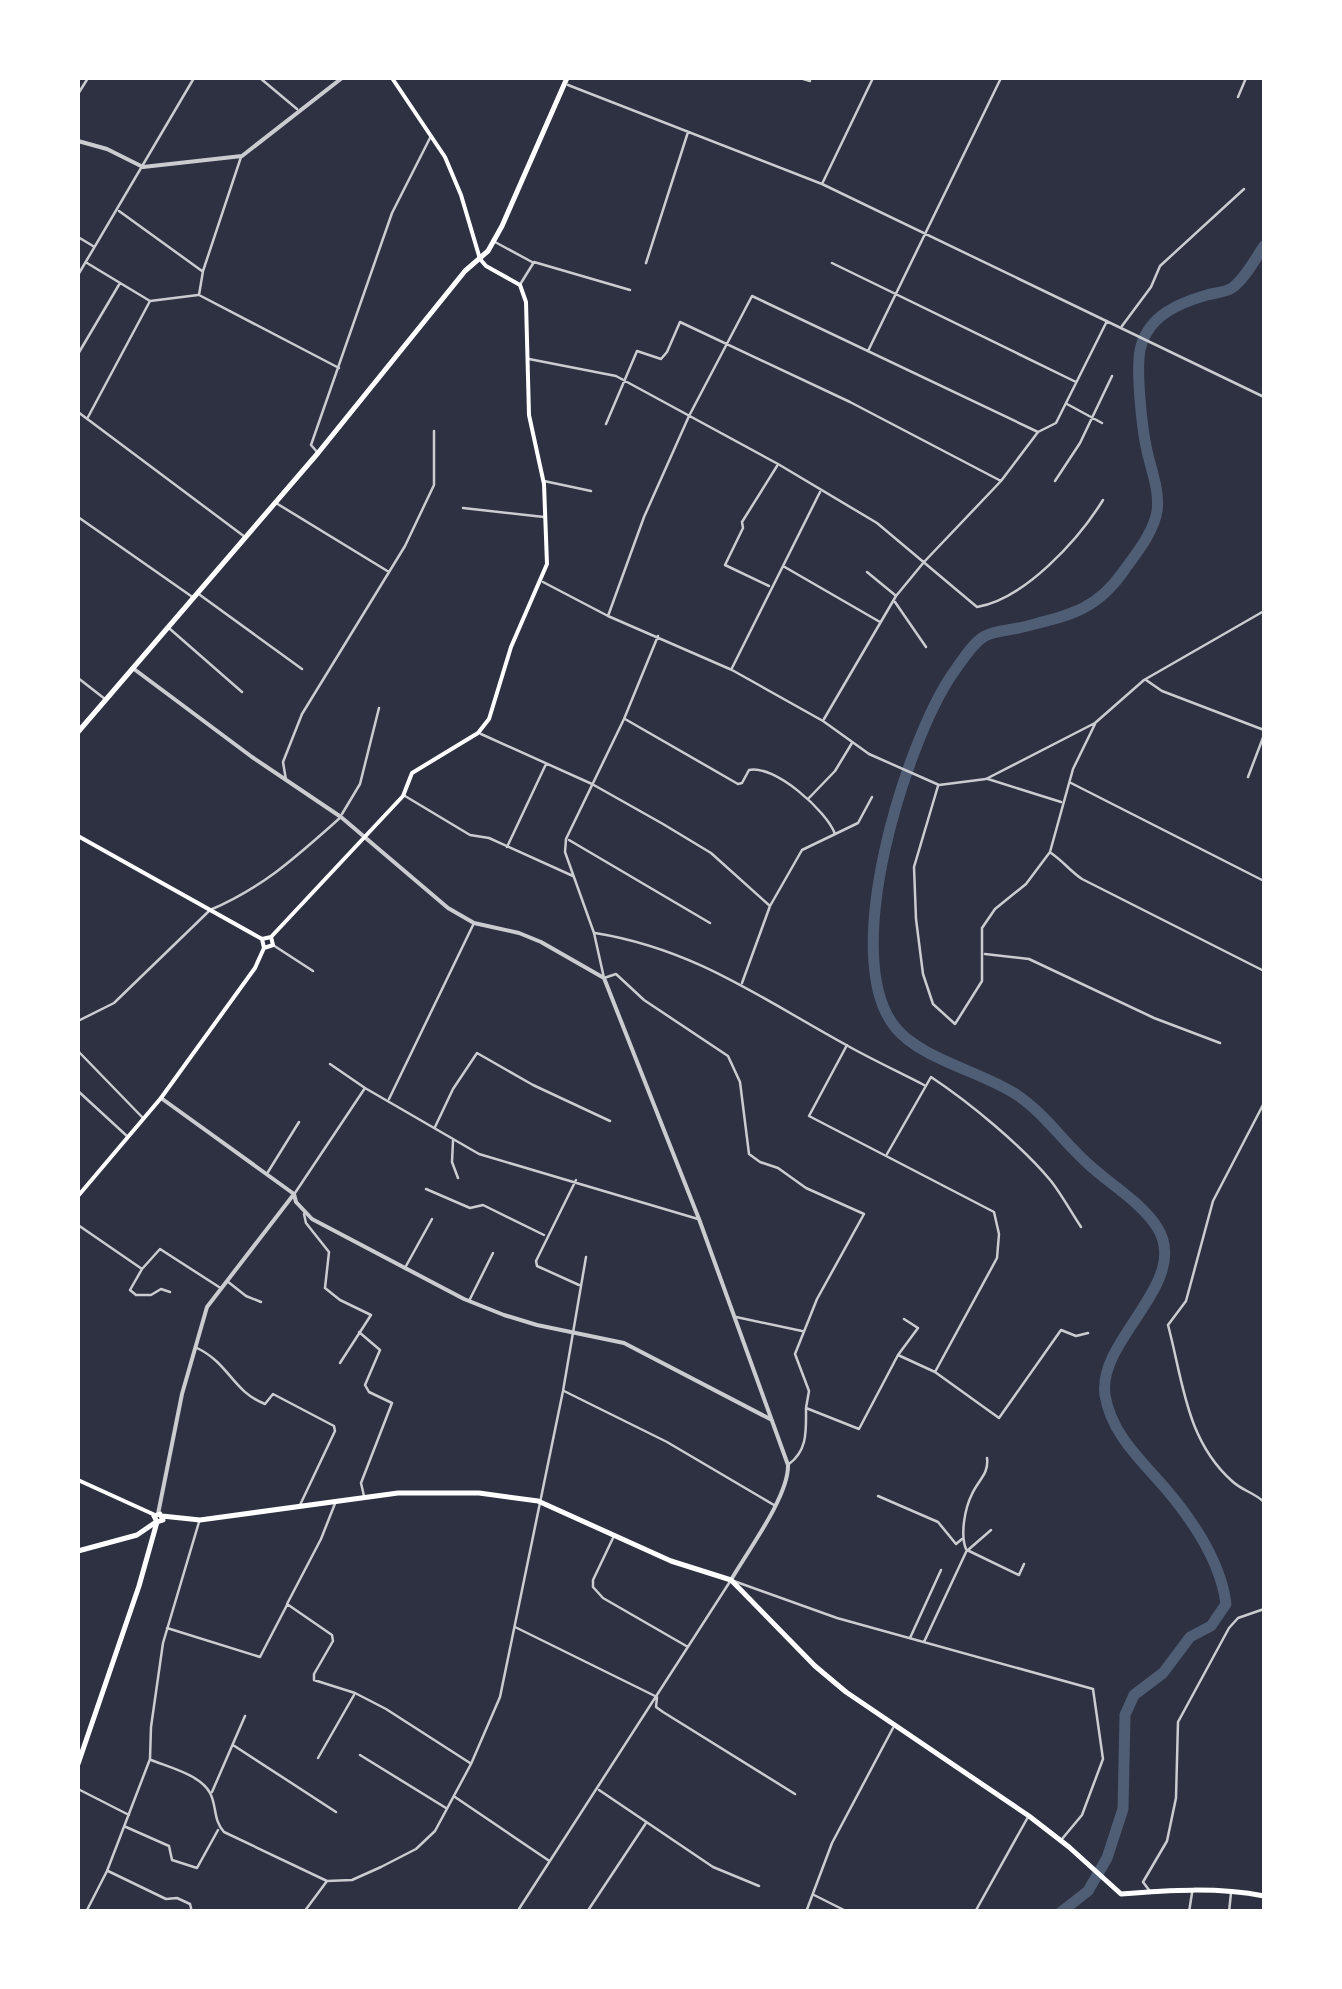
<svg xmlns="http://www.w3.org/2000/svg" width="1342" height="1989" font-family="Helvetica,sans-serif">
<rect width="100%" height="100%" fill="#2d3142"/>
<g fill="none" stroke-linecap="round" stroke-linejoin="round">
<path stroke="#4f5d75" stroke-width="11" d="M1061,1912L1088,1891L1107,1858L1123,1809L1125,1715L1134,1695L1163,1673L1190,1637L1211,1626L1226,1604C1221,1562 1193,1521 1166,1489C1142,1461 1111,1434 1105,1395C1097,1339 1192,1282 1157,1227C1139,1200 1109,1184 1086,1162C1063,1141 1043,1112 1017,1095C983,1072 920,1059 895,1027C838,956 906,744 951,676C959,665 973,642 985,636C994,631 1009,630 1019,628C1065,616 1094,613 1123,572C1135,555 1154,532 1157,511C1160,492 1151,469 1147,451C1142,429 1135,366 1141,346C1150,315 1179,303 1207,295C1214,293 1226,292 1232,288C1245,279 1255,259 1264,246"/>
<path stroke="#caccd0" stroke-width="2.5" d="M210,910C264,887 297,856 341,817"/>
<path stroke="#caccd0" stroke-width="2.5" d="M260,78L297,109
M800,78L810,81
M568,85L822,184L1264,397
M78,94L88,78
M1238,97L1246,78
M241,157L203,271L199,295L339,368
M822,184L873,78
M119,211L202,271
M78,237L93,246
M495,242L532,262
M87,263L150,301L198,295
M646,263L688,132
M832,263L1076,382
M78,275L194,78
M521,283L534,262L630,290
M1122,326L1151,287L1160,266L1244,189
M868,351L1001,78
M78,354L120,283
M529,359L616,376L778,464L877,523L977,607C1025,599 1079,539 1103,500
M1067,404L1102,423
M78,412L245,537
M87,419L150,301
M606,424L637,351L661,359L667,352L680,322L850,402L1001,481
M318,453L311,445L392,213L431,136
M544,481L591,491
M1055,481L1080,443L1112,376
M276,503L389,572
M463,508L544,517
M78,517L191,596
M783,566L880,622
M867,572L895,595
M543,582L608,616L732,670L823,721L869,754L939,785L986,779L1095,723L1144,680L1264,611
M769,586L725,565L743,528L742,522L777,466
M200,595L302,669
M895,602L926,647
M608,616L644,517L689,416L752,296L1038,432
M170,629L242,692
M658,636L624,719L566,839L565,852L594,933L604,978L616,974L644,1000L728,1056L740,1082L749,1154L760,1162L778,1168L806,1188L864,1214L817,1299L795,1354L809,1391L806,1408
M732,668L820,492
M78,678L105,699
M1146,680L1162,691L1264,730
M625,719L738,784L742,783L749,770C774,764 827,811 835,834
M824,719L896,596L924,562L1001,481L1038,432L1056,423L1107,321
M481,734L592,784L663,824L711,853L770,906
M1248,777L1264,735
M988,779L1061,802
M286,780L283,762L302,714L405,546L434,485V431
M1071,783L1264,881
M938,786L914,867L916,919L923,974L933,1004L955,1024L982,981V928L995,909L1026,884L1050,852L1073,769L1095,724
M405,796L470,835L489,838L573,876
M808,799L835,771L852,743
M342,814L360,784L379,708
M569,840L710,923
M507,847L546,764
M1051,853C1063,861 1070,871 1082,879L1264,971
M595,933C695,949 762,999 848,1046C873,1060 899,1072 924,1085
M273,945L313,971
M985,954L1029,959L1154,1018L1220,1043
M742,983L770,906L802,850L858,823L872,797
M78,1021L114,1003L209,911
M847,1045L809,1116L994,1212L999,1234L997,1258L935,1372
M78,1051L143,1118
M330,1064L365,1088
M78,1091L128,1137
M389,1099L474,923
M1264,1103L1213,1201L1186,1301L1168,1325C1183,1381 1186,1440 1232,1481C1241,1490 1255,1493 1264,1502
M435,1127L453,1089L477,1053L533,1085L610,1121
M453,1141L452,1162L458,1178
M887,1154L931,1077C969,1102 1022,1146 1051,1181C1062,1195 1071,1212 1081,1227
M268,1172L299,1122
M576,1180L536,1261L537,1266L579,1285
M426,1189L470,1208L483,1205L544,1235
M295,1193L365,1088L479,1154L698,1219
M304,1214L306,1223L329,1252L325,1288L340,1300L371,1315L340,1363
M78,1225L142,1269
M406,1266L432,1219
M227,1281L246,1296L261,1302
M170,1292L161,1289L151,1295H136L130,1290L142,1269L160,1249L219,1287
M469,1301L493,1253
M736,1317L802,1331
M359,1332L380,1350L365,1385L369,1392L392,1403L361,1483L364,1496
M197,1348C230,1364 232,1391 265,1404L273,1394L334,1426L335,1431L300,1505
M898,1355L935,1372L999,1418L1061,1330L1076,1336L1088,1333
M564,1391L667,1442L774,1505
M789,1464C808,1450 806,1430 806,1408L859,1429L898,1355L918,1328L904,1319
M878,1496L938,1522L956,1544L962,1539
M336,1501L321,1539L287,1604L332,1635L333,1641L314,1674V1680L355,1693L386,1709L470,1763
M613,1538L593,1580V1587L603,1598L688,1647
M966,1549C960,1534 965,1508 972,1494C979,1479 989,1474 987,1458
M968,1550L991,1530
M515,1627L657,1697L656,1707L663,1712L795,1794
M167,1628L260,1657L287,1605
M910,1638L941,1570
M924,1642L967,1550L1019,1575L1024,1564
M233,1745L336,1812
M360,1755L446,1808
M318,1758L354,1695
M151,1760C168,1767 201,1775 210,1793C217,1806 213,1820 224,1832L327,1881
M78,1789L129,1815
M599,1790L713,1867L759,1886
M212,1792L245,1716
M455,1797L548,1860
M126,1827L169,1846L172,1860L197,1868L218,1830
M108,1871L166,1899L177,1898L190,1904L192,1912
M1149,1890L1143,1882L1167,1841L1176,1798L1178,1722L1229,1628L1238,1618L1264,1609
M814,1895L848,1912
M86,1912L107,1871L150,1759L151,1727L163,1643L199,1522
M304,1912L327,1881L352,1880L381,1867L416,1849L435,1831L471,1764L500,1697L563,1391L586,1257
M517,1912L731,1580L837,1618L1093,1689L1103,1759L1082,1815L1062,1839
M587,1912L646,1823
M806,1912L832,1843L893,1728
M975,1912L1028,1817
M1189,1912L1192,1893
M1229,1912L1231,1893"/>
<path stroke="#caccd0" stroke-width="4" d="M78,141L107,149L143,167L242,156L342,78
M134,669L252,757L341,817L448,908L474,923L519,933L541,942L604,978L699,1219L788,1465C789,1496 747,1552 731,1580
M161,1098L294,1194L296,1202L312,1219L464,1299L504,1315L537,1325L624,1343L770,1419
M158,1514L182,1394L207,1307L294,1194"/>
<path stroke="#fff" stroke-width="4" d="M78,836L262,939L271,937L273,945L264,948L262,939
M271,937L403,796L412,773L478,733L489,719L511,647L547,564L544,484L529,415L526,302L520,285L486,266L480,259L461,195L445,157L392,78
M78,1196L161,1098L255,968L264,948
M78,1480L155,1515"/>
<path stroke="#fff" stroke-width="5" d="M78,732L318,453L465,271L488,251L502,226L567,78
M160,1514L163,1520L157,1522L154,1516Z
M162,1516L200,1520L398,1493H479L538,1501L671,1561L731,1580L815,1666L846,1692L1029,1816L1069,1847L1121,1894C1168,1890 1218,1887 1264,1896
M78,1551L137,1535L156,1522
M78,1764L139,1586L157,1522"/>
</g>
<rect width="1342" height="1989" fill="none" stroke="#ffffff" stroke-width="160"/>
</svg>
